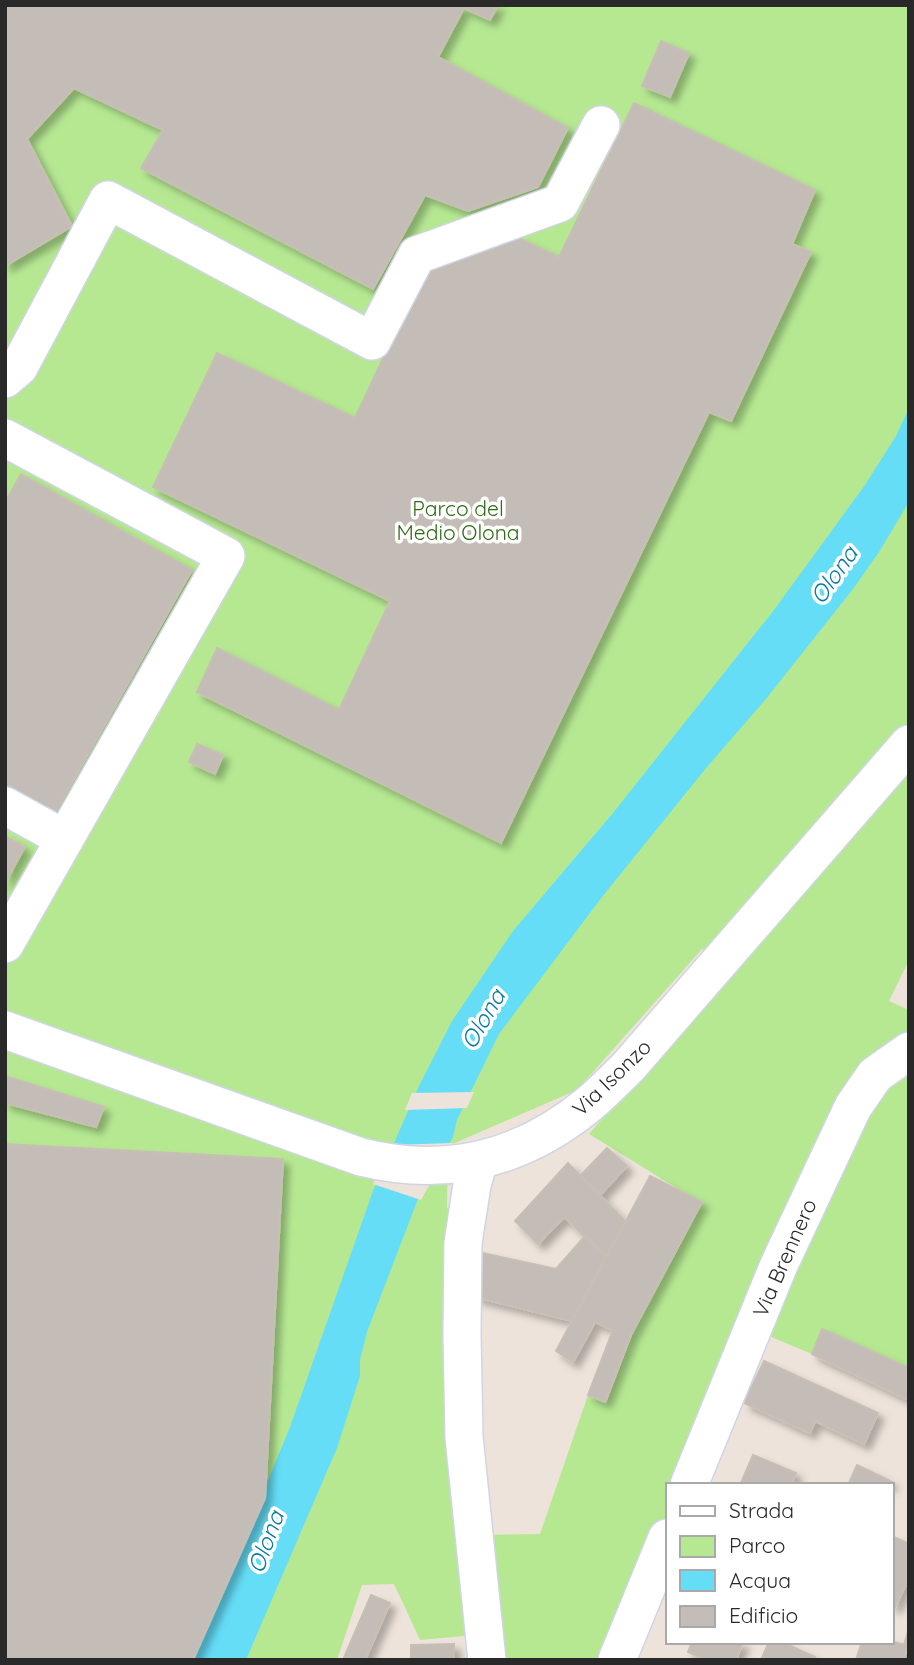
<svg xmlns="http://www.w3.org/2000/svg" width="914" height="1665" font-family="Quicksand,sans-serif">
<defs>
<filter id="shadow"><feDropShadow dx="6" dy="6" stdDeviation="3.5" flood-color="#0004"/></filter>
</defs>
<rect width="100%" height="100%" fill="#ede3da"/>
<path fill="#b6e892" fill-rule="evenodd" d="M5,5H909V960L889,1001L909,1010V1050L875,1075L689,1485H667V1536L616,1660H488L486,1634L420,1640L394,1584L362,1585L337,1660H5ZM702,949L737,964L589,1134L701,1203L633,1333L607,1402L588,1395L540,1534L471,1535L451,1210L447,1208L448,1146L577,1090Z
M909,1074V1368L823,1329L812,1354L769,1336L849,1146L885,1091Z"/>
<path fill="#65ddf7" d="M909,408V502L879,552L853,589L766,699L707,767L602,897L499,1034L457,1120L453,1137L418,1199L367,1332L360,1360V1376L337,1448L246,1660H193L265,1498L267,1483L290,1427L373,1191L419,1086L452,1021L513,931L613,813L774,610L865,485L896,436Z"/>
<path fill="#ede3da" d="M474,1092L467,1108L405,1110L412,1093Z
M453,1143L421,1200L373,1184L390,1145Z"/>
<path fill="#c4bdb7" stroke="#c8bfb4" stroke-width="2" filter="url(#shadow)" d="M5,5H498L490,20L464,8L438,57L568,128L538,187L468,211L425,195L373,289L141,168L163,130L74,88L27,139L72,226L5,266Z
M661,41L689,53L670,97L642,86Z
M634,103L815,190L792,244L811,252L731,421L709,412L501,843L197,692L217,648L339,710L390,601L153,487L217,353L355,418L424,271L519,238L559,257Z
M21,474L192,570L55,813L5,784V502Z
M197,744L223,755L215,774L189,762Z
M5,836L25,847L5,883Z
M5,1076L104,1107L96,1127L5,1103Z
M5,1144L283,1159L265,1498L193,1660H5Z
M607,1148L627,1166L600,1195L580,1176Z
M568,1163L626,1222L606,1256L564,1217L538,1244L515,1221Z
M650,1176L702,1202L631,1335L605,1402L588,1395L613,1330L595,1322L573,1362L556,1351Z
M585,1236L606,1256L572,1321L475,1297L478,1252L556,1269Z
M822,1329L909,1368V1400L812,1354Z
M764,1361L878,1413L864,1444L815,1421L810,1433L744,1403Z
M753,1455L796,1473L791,1485H740Z
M857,1465L892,1482L890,1485H848Z
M894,1537L909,1544V1578L895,1607L891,1606V1542Z
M371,1595L390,1603L365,1660H343Z
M909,1628V1647L904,1645Z
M891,1641L908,1646L903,1660H856L862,1642Z
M692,1642H743L736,1660H706L688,1652Z
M769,1642H782L815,1657L814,1660H761Z
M454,1644V1660H411V1645Z"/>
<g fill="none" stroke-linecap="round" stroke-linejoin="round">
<defs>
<path id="minor" d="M5,379L19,367L108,200L372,341L417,255L560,203L601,125
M5,438L226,556L5,944
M5,806L65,839
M5,1030L361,1157C446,1178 521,1160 589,1104C602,1093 615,1080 628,1067L909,744
M479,1160L472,1185L463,1243L462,1334L464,1437L487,1660
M689,1485L778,1267L853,1107L875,1075L909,1051
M617,1660L667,1538"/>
</defs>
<use href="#minor" stroke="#cfd5e4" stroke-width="40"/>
<use href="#minor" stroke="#fff" stroke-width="37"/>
</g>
<g text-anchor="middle" stroke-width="7" stroke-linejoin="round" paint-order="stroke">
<g font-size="21" fill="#2e6b14" stroke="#fff">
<text x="458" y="516">Parco del<tspan x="458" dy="24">Medio Olona</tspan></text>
</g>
<g font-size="21" fill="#292929" stroke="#fff">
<text transform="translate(612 1078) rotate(-44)" y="7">Via Isonzo</text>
<text transform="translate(785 1258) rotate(-66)" y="7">Via Brennero</text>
</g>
<g font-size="23" font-style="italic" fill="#047aa3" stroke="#fff">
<text transform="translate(834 575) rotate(-55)" y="8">Olona</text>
<text transform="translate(483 1019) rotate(-60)" y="8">Olona</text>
<text transform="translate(266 1542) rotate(-70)" y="8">Olona</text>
</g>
</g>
<rect width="914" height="1665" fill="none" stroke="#292929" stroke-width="14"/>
<rect x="666" y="1483" width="228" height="161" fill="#ffffff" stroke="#a9a9a9" stroke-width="2"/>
<rect x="680" y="1506" width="35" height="10" fill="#ffffff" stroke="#a9a9a9" stroke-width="2"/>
<text x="729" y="1518" font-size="21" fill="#292929">Strada</text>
<rect x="680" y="1536" width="35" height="21" fill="#b6e892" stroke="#a9a9a9" stroke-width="2"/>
<text x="729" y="1553" font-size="21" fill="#292929">Parco</text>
<rect x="680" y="1570" width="35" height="21" fill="#65ddf7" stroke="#a9a9a9" stroke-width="2"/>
<text x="729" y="1588" font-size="21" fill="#292929">Acqua</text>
<rect x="680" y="1606" width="35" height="21" fill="#c4bdb7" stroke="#a9a9a9" stroke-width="2"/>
<text x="729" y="1623" font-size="21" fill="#292929">Edificio</text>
</svg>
